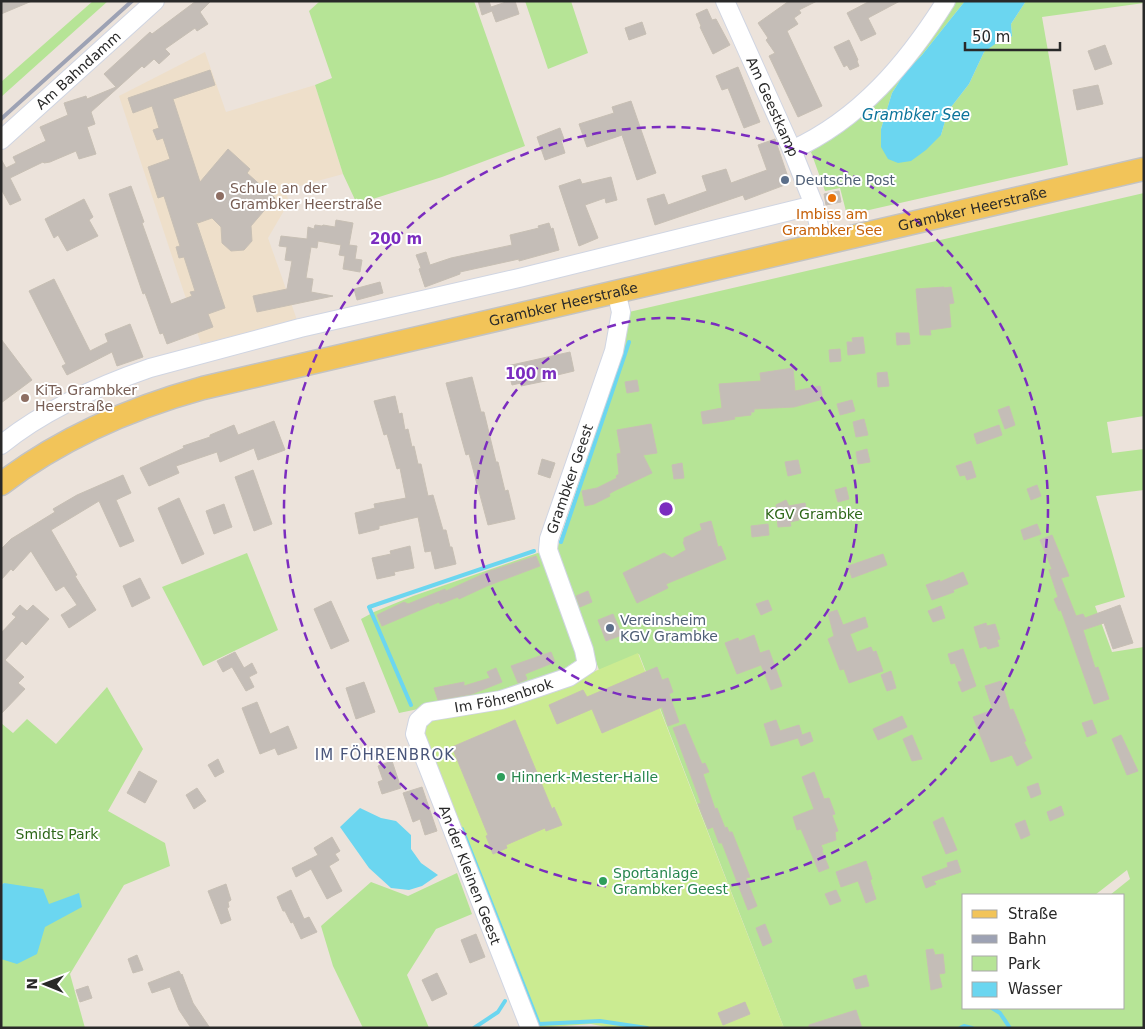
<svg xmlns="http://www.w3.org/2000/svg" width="1145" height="1029" font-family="'DejaVu Sans',sans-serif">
<rect width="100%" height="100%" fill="#ece3db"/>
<path fill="#eedfca" d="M205,52L226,112L315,85L343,174L285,190L289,202L268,238L297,320L201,344L119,96Z"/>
<path fill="#b6e496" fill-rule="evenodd" d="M93,1H108L1,97V82Z
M320,1H474L525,146L442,177L357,204L343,174L315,85L332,78L309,11Z
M525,1H571L588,53L548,69Z
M952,1H965L922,55L904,74L892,93L881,129L941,135L948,111L969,84L984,52L998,41L1007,42L1012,36L1011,24L1026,1H1144V3L1042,17L1068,165L847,215L840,188L825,191L811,152L857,116Z
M1144,193V416L1107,422L1112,453L1144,449V490L1096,496L1125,597L1095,606L1112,652L1144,647V1028H784L639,654L599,670L592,650L565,668L505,691L399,713L361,619L374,612L413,596L558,546L625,345L629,312ZM1127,870L1130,879L1110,895H1124V1008H964V895H1095Z
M247,553L278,630L203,666L162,587Z
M107,687L143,749L108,811L165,843L170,866L124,885L70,974L85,1028H1V959L49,905L4,883L1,885V723L13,733L27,719L56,744Z
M457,873L472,914L436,929L407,975L429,1028H363L333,966L321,926L371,882L408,896Z"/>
<path fill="#cbeb91" d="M638,653L784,1028H612L591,1024L537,1028L424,738V726L433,718L548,691Z"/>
<path fill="#6bd6f0" d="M965,1H1026L1011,24L1012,36L1007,42H998L984,52L969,84L948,111L941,135L926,150L911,161L898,163L888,159L881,147V129L892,93L904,74L922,55Z
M360,808L381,818L396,821L411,835V849L421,863L438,875L422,886L409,890L391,888L369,868L340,827Z
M4,883L43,889L49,904L79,893L82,907L45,927L37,954L17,964L1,959V885Z"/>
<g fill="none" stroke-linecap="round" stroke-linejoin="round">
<path stroke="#6bd6f0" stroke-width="4" d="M561,542L629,342
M411,705L369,607L534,551
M462,829L539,1024L600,1021L647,1028
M992,1008L1000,1013L1010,1028
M474,1028L498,1012L505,1001
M960,1028L964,1026L972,1028"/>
</g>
<path fill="#c4bdb7" stroke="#c7bfb4" d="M1,1H32L1,14Z
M196,1H211L200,12L208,24L197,31L195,28L165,49L170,54L159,64L154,59L144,68L142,66L91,112L95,124L87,127L96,154L79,159L76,151L50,162L44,163L43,162L10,178L21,200L10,205L1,189V159L6,168L16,163L13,157L46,141L40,127L68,115L64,103L86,96L87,99L116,87L104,74L150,32L152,34Z
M478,1H489L491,7L509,1H515L519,14L496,22L492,11L482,15Z
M789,1H817L799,10L801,13L794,18L798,24L787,31L822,106L798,117L769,56L775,53L766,40L768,38L758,23Z
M870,1H900L868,18L876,34L861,41L847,13Z
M707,9L712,20L716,19L730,45L713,54L700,27L701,26L696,14Z
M642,22L646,34L629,40L625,28Z
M849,40L858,60L857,61L859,66L850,70L847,65L844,67L834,47Z
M1105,45L1112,64L1095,70L1088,51Z
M738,67L760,122L744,128L728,88L722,90L716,76Z
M210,70L215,85L173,99L200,182L228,149L250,169L247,173L275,198L251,226L252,241L244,250L231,251L222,243L221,227L212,218L198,223L196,221L225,308L208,314L213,327L167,344L163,333L160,334L145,293L143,294L109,194L131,186L144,222L142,223L171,304L192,296L190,292L195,291L184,257L179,258L176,247L180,246L164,196L158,198L148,167L170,159L163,138L157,140L153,130L159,128L152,106L133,113L128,98Z
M1098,85L1103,104L1077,110L1073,90Z
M631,101L656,173L637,180L622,135L587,147L579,124L614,113L612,107Z
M560,128L564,139L561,140L565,153L545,160L537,137Z
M775,139L790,183L745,200L743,195L655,225L647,199L664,194L668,205L707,191L702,176L726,169L731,183L767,170L758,145Z
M611,177L617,200L606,203L605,198L585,205L598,238L579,246L559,186L580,179L582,184Z
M839,191L841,202L826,205L824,194Z
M84,199L93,217L89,220L98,236L67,251L58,235L54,238L45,219Z
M336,220L353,223L349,245L357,246L355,259L362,260L360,272L343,269L345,256L339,255L341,245L318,241L317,248L311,247L306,278L313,279L311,292L333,296L257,312L253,296L287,289L292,261L285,260L287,247L279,246L281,236L307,239L308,227L314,229L315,225L322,226L323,225L335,227Z
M549,223L551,229L553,228L559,250L519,261V259L460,272V274L425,287L419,269L421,268L416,255L426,252L430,265L451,258L512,245L510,235L539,228L538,226Z
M54,279L90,351L108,342L105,334L130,324L143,357L117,366L112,352L67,375L62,366L66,364L29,291Z
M380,282L383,293L357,300L354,289Z
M944,287V288L951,287L954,303L949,304L951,327L930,330L931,335H920L916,289Z
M896,333H909L910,344L897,345Z
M863,337L865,353L848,355L847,342H853L852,338Z
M1,339L32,380L1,403Z
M840,349L841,361L830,362L829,350Z
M570,352L574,371L549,377L550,380L521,386V383L512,385L507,366Z
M793,368L795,391L820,386L823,399L794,407L754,409V412H751V415L734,417L735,419L724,421L703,424L701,412L722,408L719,384L761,381L760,373Z
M887,372L889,386L878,387L877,373Z
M472,377L481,412H484L496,462H498L505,491L508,490L515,519L488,525L469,454L466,455L446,383Z
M637,380L639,391L627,393L625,382Z
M395,396L399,414L402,413L405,430L408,429L412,447L414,446L418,464H421L428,496L433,495L443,530H446L450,547H452L456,564L435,569L431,551L425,552L418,517L379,526V529L359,534L355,513L375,508L374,504L406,498L400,468L397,469L387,434L384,435L374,401Z
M852,400L855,411L840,415L837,404Z
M1009,406L1015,425L1005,429L998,410Z
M864,419L868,435L856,437L853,422Z
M274,421L285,450L258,460L254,448L220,462L217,452L176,466L179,473L149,486L140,468L184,448L183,446L210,437V435L234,425L238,435Z
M651,424L657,453L643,455L652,473L614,491L609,494L610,496L594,504L585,506L582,491L597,488L617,478L616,476L619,474L617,454L621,453L617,430Z
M999,425L1002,435L977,444L974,434Z
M867,449L870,462L858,464L856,452Z
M542,459L555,463L550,478L538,474Z
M798,460L801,473L788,476L785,462Z
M971,461L976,477L967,480L965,475L960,476L956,466Z
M682,463L684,478L674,479L672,465Z
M253,470L272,524L254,531L235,477Z
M123,475L131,493L116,500L134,541L120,547L99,501L51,530L77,575L75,576L96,610L69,628L61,615L77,605L64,586L56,591L31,551L13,571L11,569L1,580V549L11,539L55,512L53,509L77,495Z
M1037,485L1041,496L1031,500L1027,489Z
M846,487L849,499L838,502L835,490Z
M179,498L204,554L182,564L158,508Z
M786,500L789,506L805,503L807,513L798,515L799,520L790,522L791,526L778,527L776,505Z
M224,504L232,527L214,534L206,511Z
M711,521L718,547L721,546L726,559L666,584L668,588L637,603L623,573L664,553L672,558L686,550L683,542H684V538L702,530L700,524Z
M768,524L769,535L752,537L751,526Z
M1037,524L1041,534L1024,540L1021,530Z
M1052,535L1069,576L1061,578L1076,616L1083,614L1085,618L1120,605L1133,643L1113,649L1104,623L1083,630L1095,668L1098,667L1109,699L1094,704L1061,610L1059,611L1054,599L1058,597L1049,570L1052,569L1040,540Z
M410,546L414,568L394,572L395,575L377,579L372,558L391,554L390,551Z
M883,554L887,565L852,578L848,566Z
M536,556L540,566L487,586L459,599L458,597L440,604L439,602L382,626L377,615L404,602L408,604L445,589L446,591L490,571Z
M963,572L968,584L953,590L954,592L932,600L926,585L940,580V582Z
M140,578L150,598L132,607L123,586Z
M588,591L592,602L580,607L576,596Z
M768,600L772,610L761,615L756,604Z
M331,601L349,641L331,649L314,609Z
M20,605L27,611L33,605L49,619L26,645L22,641L5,660L24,677L18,683L25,689L1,714V633L16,617L12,614Z
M941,606L945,618L933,622L928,611Z
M837,610L843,625L865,617L868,627L850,634L857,652L871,647L873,652L876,651L883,671L849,683L844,669L840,670L828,639L834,636L828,613Z
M613,614L622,635L606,641L598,620Z
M986,623L987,626L995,624L1000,639L997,640L999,646L988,649L986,646L980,648L974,627Z
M754,635L760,653L769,650L782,686L771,690L761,665L737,674L725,643L738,638L739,641Z
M963,649L976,686L962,692L958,682L962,681L955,663L951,664L948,654Z
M235,652L244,668L252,663L257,673L249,677L254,687L246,691L232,667L223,672L217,661Z
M551,652L555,662L525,674L527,679L518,683L511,666Z
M657,667L662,680L668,678L673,692L669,694L679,722L668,726L662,707L602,733L592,709L557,724L549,705L583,690L587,697Z
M496,668L502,682L472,694L438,700L434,688L464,682V686L490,678L487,672Z
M891,671L896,688L887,691L881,675Z
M1001,681L1010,710L1013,709L1026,741L1024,742L1032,758L1017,766L1012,755L991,762L973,717L993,710L985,686Z
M364,682L375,712L356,719L346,688Z
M257,702L270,734L288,726L297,748L278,755L275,748L260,754L242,708Z
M902,716L907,727L878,740L873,729Z
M515,720L552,809L554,807L562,825L546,831L545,828L506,845L507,848L493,854L486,836L488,835L452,747Z
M776,720L780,731L799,725L802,735L810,732L813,741L801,746L798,738L771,746L764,724Z
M1092,720L1097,733L1087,737L1082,723Z
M685,724L702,764L705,763L709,772L703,774L715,809L717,808L725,828L727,827L729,832H732L750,877L746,878L757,906L748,910L722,843H719L713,827L708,829L698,804L701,803L673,728Z
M912,735L922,759L912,761L903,739Z
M1121,735L1138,771L1127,775L1112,739Z
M218,759L224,772L215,777L208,765Z
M392,761L401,788L382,794L378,782L383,780L378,766Z
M139,771L157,781L145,803L127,793Z
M814,772L824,799L829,798L835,814L832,815L838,831L835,832L836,840L821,845L823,850L822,851L829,868L819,872L801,829L797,830L793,817L814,809L802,777Z
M1038,783L1041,794L1031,798L1027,787Z
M422,787L437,831L425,835L420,819L413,822L403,793Z
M197,788L206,801L194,809L186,795Z
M1061,806L1064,815L1050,821L1047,812Z
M943,817L957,850L946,854L933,822Z
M1025,820L1030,835L1021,839L1015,824Z
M332,837L340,851L335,854L339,860L329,866L342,891L327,899L311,869L296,877L292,868L318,855L314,848Z
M957,860L961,872L934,881L936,884L926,888L922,877L948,867L947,863Z
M866,861L872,879L870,880L876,899L866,903L858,881L841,887L836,872Z
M226,884L231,900L228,902L229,907L227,908L231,920L221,924L208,891Z
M291,890L304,919L309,917L317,932L301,939L293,922L291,923L285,911H283L277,897Z
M836,890L841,901L830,905L825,894Z
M765,924L772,942L763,946L756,928Z
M476,934L485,957L470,963L461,940Z
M933,949L935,955L943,954L945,973L939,974L942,987L931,990L926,950Z
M137,955L143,970L133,973L128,959Z
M179,971L181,975L182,974L193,1003L210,1028H191L179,1010L170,987L152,993L148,983Z
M437,973L447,994L432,1001L422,980Z
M866,975L869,986L856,989L853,979Z
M88,986L92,998L80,1002L76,990Z
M745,1002L750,1014L723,1025L718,1013Z
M856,1010L862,1028H809V1025Z"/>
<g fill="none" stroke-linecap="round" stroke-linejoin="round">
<defs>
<g id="minor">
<path id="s1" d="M725,1L792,150L814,205L823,244"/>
<path id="s2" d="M1,140L155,1"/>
<path d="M792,150C860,119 907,63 946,1"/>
<path d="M1,445C44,410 98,386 150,368L300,328L519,278L814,205"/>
<path id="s3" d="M530,1028L415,734L418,721L428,712L501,700L569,677L587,665L584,650L548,550L549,539L614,351L621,312L616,291"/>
</g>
<g id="major">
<path id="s4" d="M1,484C61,438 131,408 203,388L1144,169"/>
</g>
</defs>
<use href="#minor" stroke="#d0d5e2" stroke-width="20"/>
<use href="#major" stroke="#c3c3c3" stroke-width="25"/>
<use href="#minor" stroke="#fff" stroke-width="18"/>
<use href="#major" stroke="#f2c459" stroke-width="22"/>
<path stroke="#9da2b4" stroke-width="4" d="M1,119L132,1"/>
</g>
<g fill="none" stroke="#7b2cbf" stroke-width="2.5" stroke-dasharray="9 6">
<circle cx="666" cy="509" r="191"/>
<circle cx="666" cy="509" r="382"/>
</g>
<g fill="#5c6f8a" stroke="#fff" stroke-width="2">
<circle cx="785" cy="180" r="5"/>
<circle cx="610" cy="628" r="5"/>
</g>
<g fill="#8d6e63" stroke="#fff" stroke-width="2">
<circle cx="220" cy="196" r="5"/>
<circle cx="25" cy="398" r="5"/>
</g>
<circle fill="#e8710a" stroke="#fff" stroke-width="2" cx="832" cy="198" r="5"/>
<g fill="#2e9e5b" stroke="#fff" stroke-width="2">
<circle cx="501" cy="777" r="5"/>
<circle cx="603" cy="881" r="5"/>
</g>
<g text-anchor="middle" stroke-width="4" stroke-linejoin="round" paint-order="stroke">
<g font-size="14" fill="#292929" stroke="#fff">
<text dy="5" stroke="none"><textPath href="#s2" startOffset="104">Am Bahndamm</textPath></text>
<text dy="5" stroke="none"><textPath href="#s1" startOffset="116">Am Geestkamp</textPath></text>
<text dy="5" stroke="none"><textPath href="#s4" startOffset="1015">Grambker Heerstraße</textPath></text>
<text dy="5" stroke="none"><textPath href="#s4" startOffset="595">Grambker Heerstraße</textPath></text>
<text dy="5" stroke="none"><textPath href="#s3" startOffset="706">Grambker Geest</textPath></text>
<text dy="5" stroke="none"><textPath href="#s3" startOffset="420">Im Föhrenbrok</textPath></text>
<text transform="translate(470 875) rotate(69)" y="5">An der Kleinen Geest</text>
</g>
<g font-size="14" fill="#4e5e75" stroke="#fff" text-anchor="start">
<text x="795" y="185">Deutsche Post</text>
<text x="620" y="625">Vereinsheim<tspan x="620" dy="16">KGV Grambke</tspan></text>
</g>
<g font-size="14" fill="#785e54" stroke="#fff" text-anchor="start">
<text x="230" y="193">Schule an der<tspan x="230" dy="16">Grambker Heerstraße</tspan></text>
<text x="35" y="395">KiTa Grambker<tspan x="35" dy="16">Heerstraße</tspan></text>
</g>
<g font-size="14" fill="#c56008" stroke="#fff">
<text x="832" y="219">Imbiss am<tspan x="832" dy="16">Grambker See</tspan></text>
</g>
<g font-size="14" fill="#2e6719" stroke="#fff">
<text x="814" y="519">KGV Grambke</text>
<text x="57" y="839">Smidts Park</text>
</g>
<g font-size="14" fill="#27864d" stroke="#fff" text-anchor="start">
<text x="511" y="782">Hinnerk-Mester-Halle</text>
<text x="613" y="878">Sportanlage<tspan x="613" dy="16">Grambker Geest</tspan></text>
</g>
<g font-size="15" font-style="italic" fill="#0b749b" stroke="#fff">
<text x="916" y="120">Grambker See</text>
</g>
<g font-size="15" letter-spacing="1" fill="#49557a" stroke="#fff">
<text x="385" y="760">IM FÖHRENBROK</text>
</g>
</g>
<circle cx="666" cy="509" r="8" fill="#7b2cbf" stroke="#fff" stroke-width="2.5"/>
<g font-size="15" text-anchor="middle" font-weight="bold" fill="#7b2cbf" stroke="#fff" stroke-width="4" stroke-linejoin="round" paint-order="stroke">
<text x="396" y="244">200 m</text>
<text x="531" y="379">100 m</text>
</g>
<rect width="1145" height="1029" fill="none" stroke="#292929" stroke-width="5"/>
<rect x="962" y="894" width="162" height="115" fill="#ffffff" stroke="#a9a9a9"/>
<rect x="972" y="910" width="25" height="8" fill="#f2c459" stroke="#a9a9a9"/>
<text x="1008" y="919" font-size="15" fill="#292929">Straße</text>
<rect x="972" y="935" width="25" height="8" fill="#9da2b4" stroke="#a9a9a9"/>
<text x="1008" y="944" font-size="15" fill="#292929">Bahn</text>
<rect x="972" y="956" width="25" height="15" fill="#b6e496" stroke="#a9a9a9"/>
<text x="1008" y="969" font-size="15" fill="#292929">Park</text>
<rect x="972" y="982" width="25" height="15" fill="#6bd6f0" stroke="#a9a9a9"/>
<text x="1008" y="994" font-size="15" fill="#292929">Wasser</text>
<g transform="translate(45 984) rotate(271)" stroke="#ffffff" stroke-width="4" paint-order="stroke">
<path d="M0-4L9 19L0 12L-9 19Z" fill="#292929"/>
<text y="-8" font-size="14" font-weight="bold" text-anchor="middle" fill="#292929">N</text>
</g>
<path d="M965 42v8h95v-8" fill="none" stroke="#292929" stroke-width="2.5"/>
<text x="972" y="42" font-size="15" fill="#292929" stroke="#ffffff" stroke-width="4" paint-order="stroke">50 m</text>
</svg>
